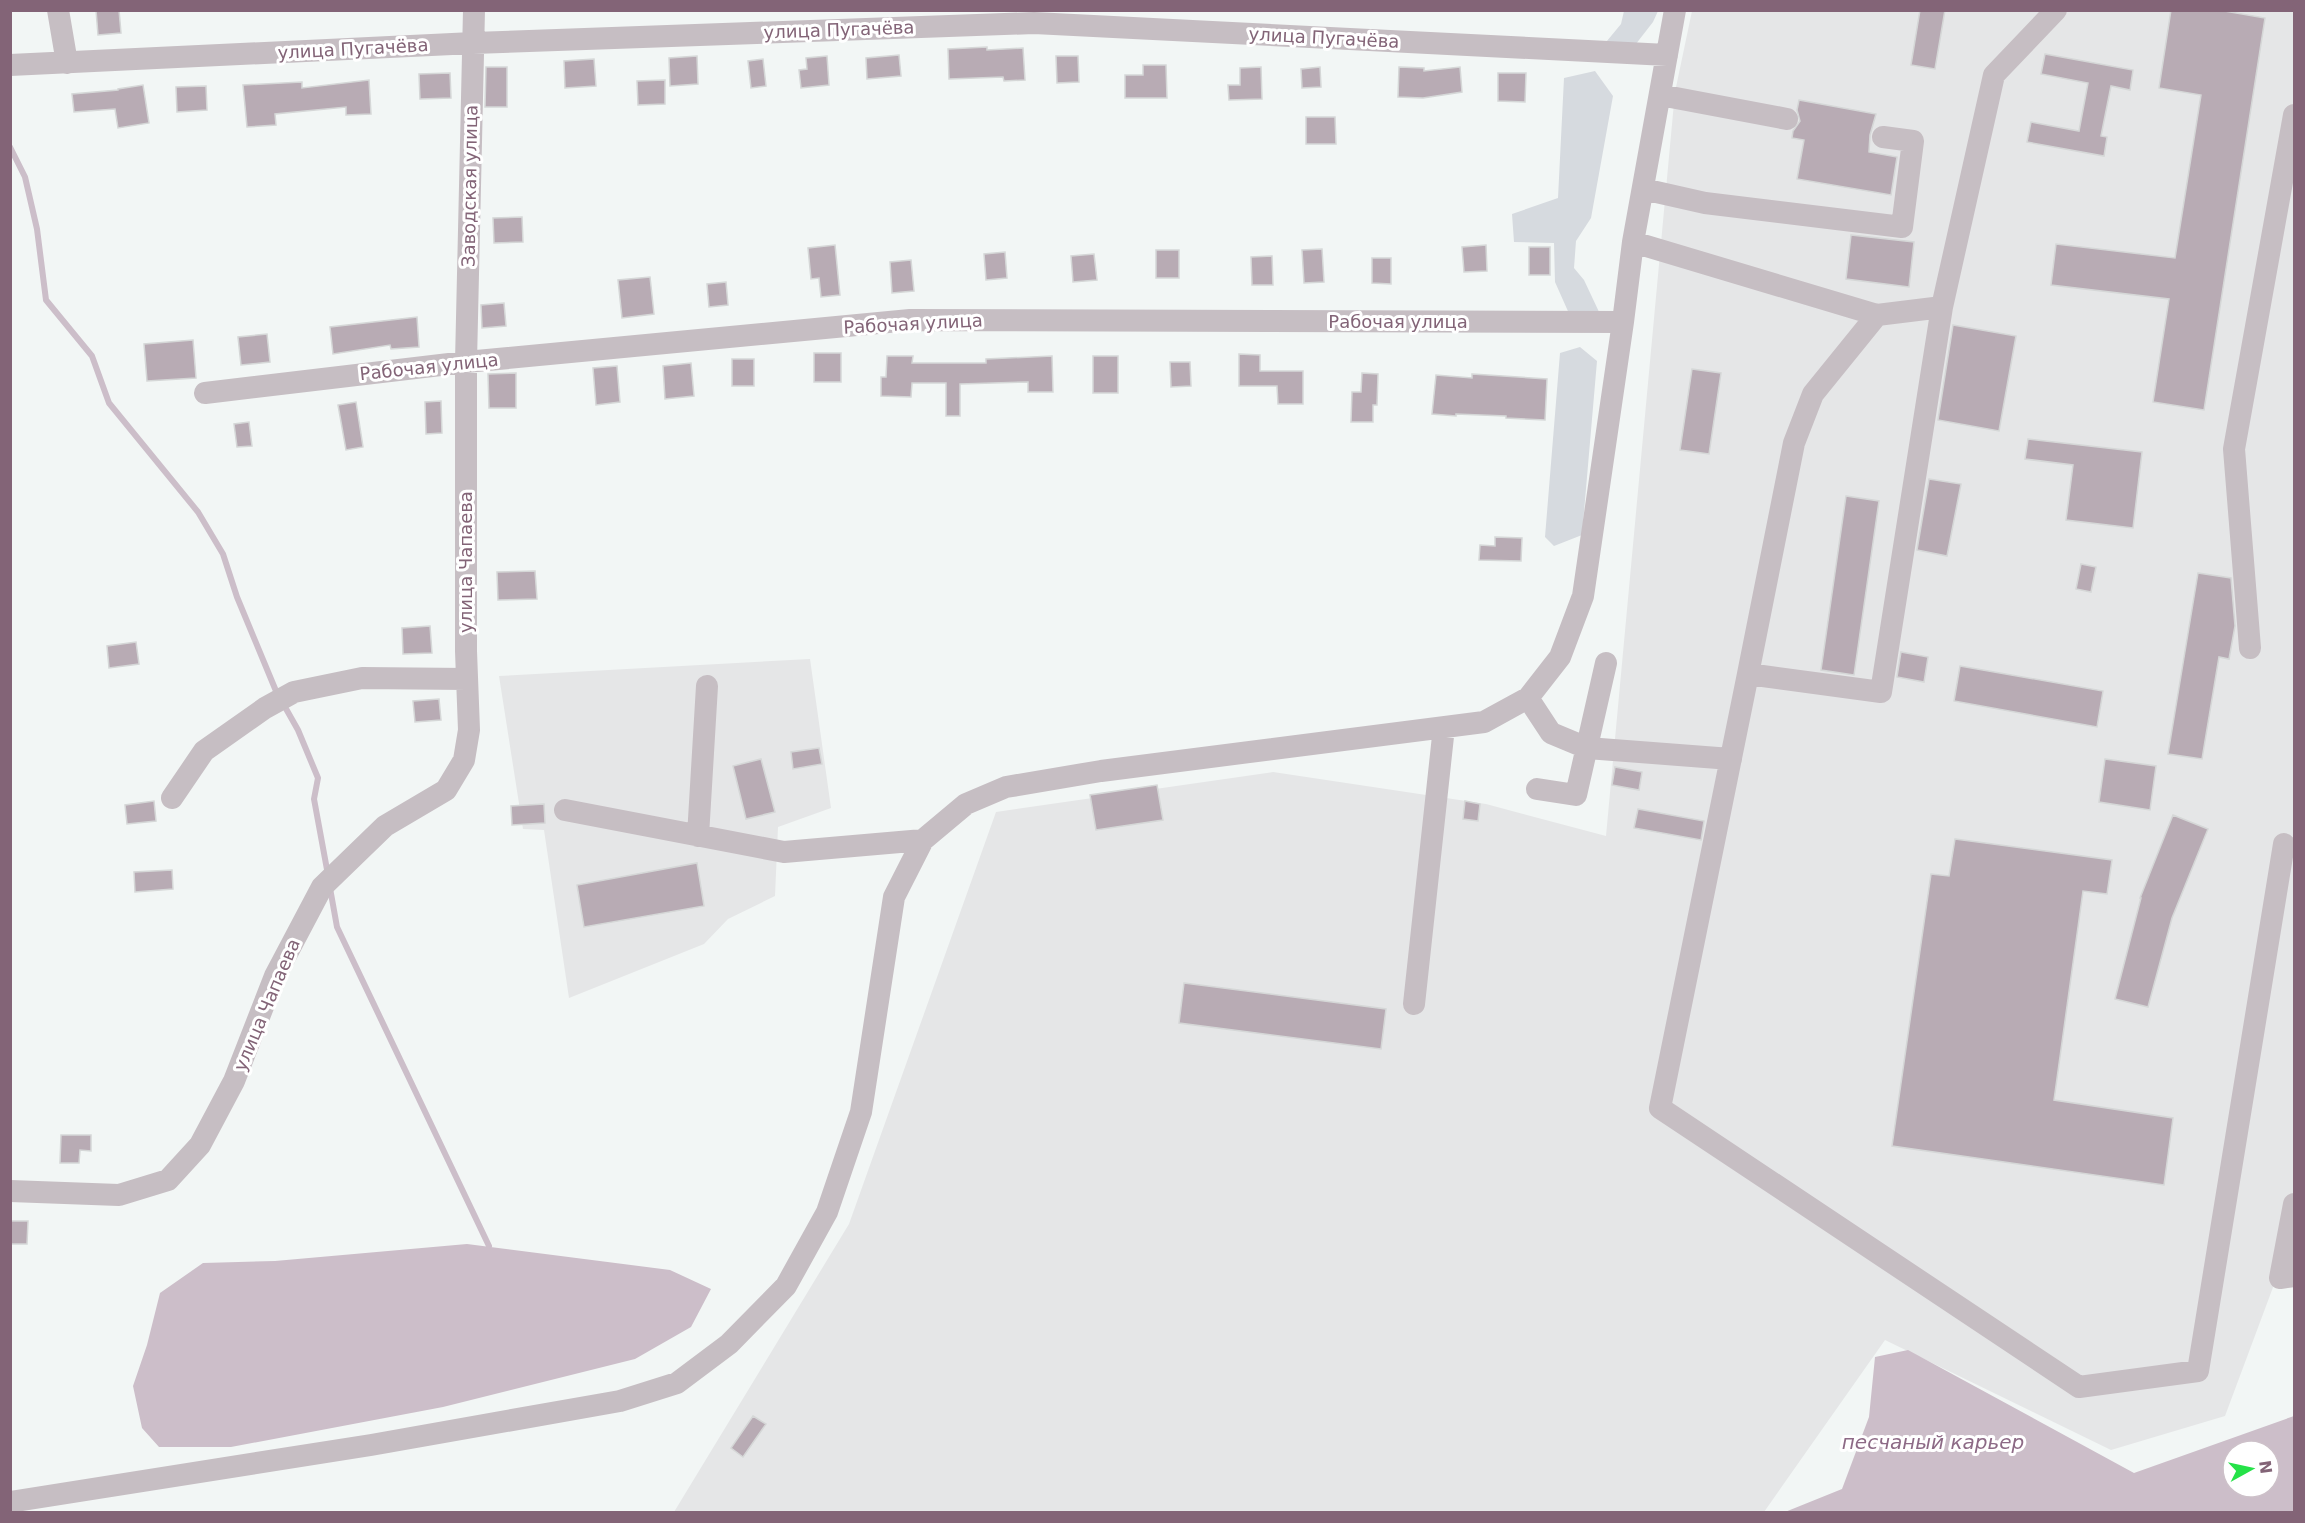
<svg xmlns="http://www.w3.org/2000/svg" width="2305" height="1523" font-family="'DejaVu Sans',sans-serif">
<rect width="100%" height="100%" fill="#f2f6f5"/>
<path fill="#e5e6e7" d="M1692,11H2294V1231L2225,1416L2111,1450L1885,1340L1764,1512H674L849,1224L996,812L1273,772L1486,804L1606,836L1675,92Z
M810,659L831,808L778,827L775,896L728,919L704,944L569,998L544,830L523,829L499,676Z"/>
<path fill="#d6dadf" d="M1624,11H1658L1653,22L1632,49L1602,47L1621,24Z
M1595,71L1613,96L1591,218L1576,241L1574,268L1584,280L1600,314L1571,318L1555,282L1554,243L1514,242L1512,214L1558,198L1564,78Z
M1580,347L1597,361L1582,535L1554,546L1545,537L1560,353Z"/>
<path fill="#ccbec9" fill-rule="evenodd" d="M467,1244L670,1270L711,1289L691,1327L635,1359L443,1407L231,1447H159L142,1428L133,1386L147,1345L160,1293L203,1263L275,1261Z
M1908,1350L2134,1473L2294,1416V1512H1785L1842,1489L1869,1417L1875,1357ZM2233,1451H2269V1487H2233Z"/>
<g fill="none" stroke-linecap="round" stroke-linejoin="round">
<path stroke="#ccbec9" stroke-width="6" d="M10,147L25,177L37,229L46,300L92,356L109,403L198,512L223,554L237,597L276,691L298,730L318,778L314,799L328,875
M330,888L337,927L489,1246"/>
</g>
<path fill="#b8abb4" stroke="#d5d7d7" stroke-width="1.5" d="M96,10H119L121,33L98,35Z
M1920,10H1945L1935,69L1911,65Z
M2171,10H2219L2265,18L2204,410L2153,402L2169,299L2051,285L2056,244L2175,258L2201,95L2159,88Z
M987,47V50L1023,48L1025,80L1004,81L1003,77L949,79L948,49Z
M2045,54L2133,70L2130,90L2111,86L2101,136L2107,137L2104,156L2027,142L2031,122L2079,131L2088,83L2041,74Z
M899,55L901,76L867,79L866,58Z
M697,56L698,84L670,86L669,58Z
M827,56L829,85L801,88L799,70L807,69L806,58Z
M1056,56H1078L1079,82L1057,83Z
M594,59L596,86L565,88L564,61Z
M763,59L766,86L751,88L748,61Z
M1143,65H1166L1167,98H1125V75H1143Z
M486,67H507V107H485Z
M1261,67L1262,99L1229,100L1228,85H1240V68Z
M1320,67L1321,87L1302,88L1301,69Z
M1399,67L1424,68V71L1460,67L1462,92L1423,98L1398,97Z
M450,73L451,98L420,99L419,74Z
M1498,73H1526L1525,102L1498,101Z
M369,80L371,114L346,115V107L275,114L276,125L247,127L243,85L302,82V88Z
M665,80V104L638,105L637,81Z
M143,85L149,123L118,128L115,109L74,112L72,94L118,90V89Z
M206,86L207,110L177,112L176,87Z
M1799,100L1876,114L1870,135L1869,152L1897,157L1891,195L1797,179L1804,140L1792,138L1793,131L1800,121L1797,110Z
M1306,117H1335L1336,144H1306Z
M522,217L523,242L494,243L493,218Z
M1851,235L1914,242L1909,287L1846,279Z
M835,245L840,295L821,297L819,278L811,279L808,248Z
M1486,245L1487,271L1464,272L1462,247Z
M1529,247H1550V275H1529Z
M1322,249L1324,282L1304,283L1302,250Z
M1156,250H1179V278H1156Z
M1005,252L1007,278L986,280L984,254Z
M1094,254L1097,280L1073,282L1071,256Z
M1272,256L1273,285H1252L1251,257Z
M1372,258H1391V284L1372,283Z
M911,260L914,291L892,293L890,262Z
M650,277L654,314L622,318L618,280Z
M726,282L728,305L709,307L707,284Z
M504,303L506,326L482,328L481,305Z
M417,317L419,347L391,349L390,345L333,354L330,327Z
M1953,325L2016,336L1999,431L1938,420Z
M267,334L270,362L241,365L238,337Z
M193,340L196,378L147,381L144,344Z
M814,353H841V382H814Z
M1239,354L1260,355V371H1303V404H1278L1277,386H1239Z
M887,356H913L912,363H986V359L1052,356L1053,392H1028V382L960,384V416H946V383H912L911,397L881,396V377H886Z
M1093,356H1118V393H1093Z
M732,359H754V386H732Z
M1170,362H1190L1191,386L1171,387Z
M691,363L694,396L665,399L663,366Z
M617,366L620,402L596,405L593,368Z
M1692,369L1721,373L1709,454L1680,450Z
M516,373V408H489L488,374Z
M1362,373L1378,374L1377,405H1373V422H1351L1352,392H1361Z
M1472,374L1547,379L1545,420L1506,418V416L1456,414V416L1432,414L1436,375L1472,378Z
M441,401L442,433L426,434L425,402Z
M356,402L363,447L346,450L338,405Z
M249,422L252,446L237,447L234,424Z
M2028,439L2142,452L2133,528L2066,520L2073,465L2025,459Z
M1929,479L1961,484L1947,556L1917,550Z
M1846,496L1879,501L1854,675L1821,670Z
M1495,537L1522,538L1521,561L1479,560L1480,545L1495,546Z
M2081,564L2096,567L2091,592L2076,589Z
M535,571L537,599L498,600L497,572Z
M2198,573L2231,578L2235,626L2229,659L2219,657L2202,759L2168,754Z
M430,626L432,653L403,654L402,628Z
M136,642L139,664L109,668L107,646Z
M1901,652L1928,657L1924,682L1897,677Z
M1960,666L2103,691L2097,727L1954,701Z
M439,699L441,720L415,722L413,701Z
M819,748L822,764L793,769L791,752Z
M761,759L775,812L746,819L733,766Z
M2105,759L2156,766L2150,810L2099,802Z
M1615,767L1642,772L1639,790L1612,785Z
M1157,785L1163,820L1096,830L1090,795Z
M154,801L156,821L127,824L125,805Z
M1465,801L1480,804L1478,821L1463,819Z
M544,804L545,823L512,825L511,806Z
M1638,809L1704,821L1701,840L1634,828Z
M2173,815L2208,829L2172,918L2148,1007L2115,999L2141,898H2140Z
M1955,839L2112,860L2107,894L2083,891L2054,1100L2173,1118L2164,1185L1892,1146L1931,874L1949,876Z
M697,863L704,906L584,927L577,885Z
M172,870L173,889L135,892L134,872Z
M1184,983L1386,1009L1381,1049L1179,1023Z
M61,1135H91V1151L80,1150L79,1163H60Z
M10,1221H28L27,1244H10Z
M753,1416L766,1424L743,1457L731,1448Z"/>
<g fill="none" stroke-linecap="round" stroke-linejoin="round">
<path stroke="#c6bec3" stroke-width="22" d="M58,10L67,63
M2056,10L1994,75L1942,307L1881,692L1748,674L1660,1108L2079,1387L2198,1371L2284,844
M10,65L473,43L1034,23L1667,55
M1660,95L1787,119
M1643,189L1705,203L1902,227L1913,141L1883,137
M1633,242L1877,315
M205,393L466,362L910,320L1623,322
M2250,648L2234,449L2294,115
M1748,674L1794,443L1813,394L1877,315L1942,307
M1528,698L1551,733L1587,748L1731,759
M1537,789L1576,795L1606,663
M172,798L204,751L265,708L294,692L362,678L467,679
M565,810L784,852L923,840
M698,836L707,686
M1414,1004L1444,727
M10,1191L119,1195L168,1180L200,1145L234,1081L275,976L322,887L385,826L446,790L464,760L469,730L466,651V362L474,10
M2294,1204L2280,1278L2294,1276
M10,1502L371,1445L620,1401L677,1383L729,1344L786,1286L827,1212L861,1112L894,897L923,840L966,804L1006,787L1101,771L1484,722L1528,698L1560,657L1583,596L1623,322L1633,242L1675,10"/>
</g>
<g text-anchor="middle" stroke-width="6" stroke-linejoin="round" paint-order="stroke">
<g font-size="18" fill="#836477" stroke="#fff">
<text transform="translate(839 30) rotate(-2)" y="6">улица Пугачёва</text>
<text transform="translate(1324 38) rotate(3)" y="6">улица Пугачёва</text>
<text transform="translate(353 49) rotate(-3)" y="6">улица Пугачёва</text>
<text transform="translate(470 186) rotate(-89)" y="6">Заводская улица</text>
<text x="1398" y="328">Рабочая улица</text>
<text transform="translate(913 324) rotate(-3)" y="6">Рабочая улица</text>
<text transform="translate(429 367) rotate(-6)" y="6">Рабочая улица</text>
<text transform="translate(466 562) rotate(-90)" y="6">улица Чапаева</text>
<text transform="translate(267 1005) rotate(-67)" y="6">улица Чапаева</text>
</g>
<g font-size="20" font-style="italic" fill="#8d6a86" stroke="#fff">
<text x="1933" y="1449">песчаный карьер</text>
</g>
</g>
<rect width="2305" height="1523" fill="none" stroke="#836477" stroke-width="24"/>
<g transform="translate(2251 1469) rotate(82)"><circle r="28" fill="#ffffff" stroke="#cdc1c9" stroke-width="1.5"/>
<path d="M0-4.5L10 22L0 15L-10 22Z" fill="#25e248"/>
<text y="-9" font-size="16" font-weight="bold" text-anchor="middle" fill="#836477">N</text>
</g>
</svg>
